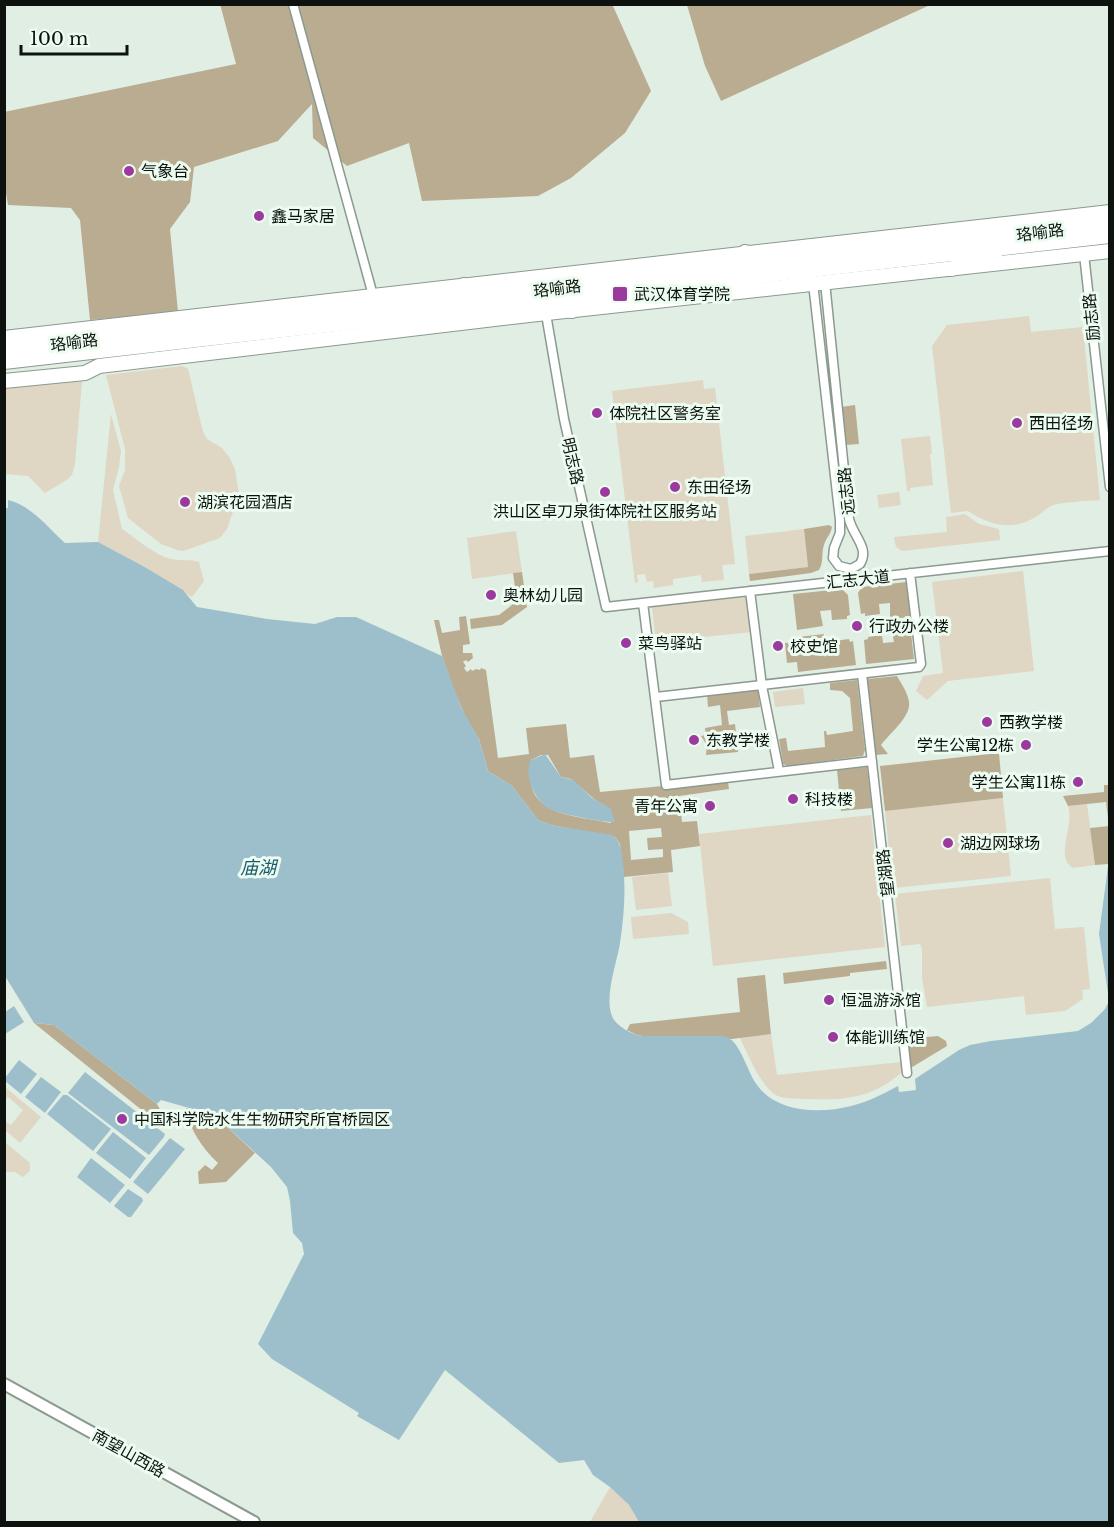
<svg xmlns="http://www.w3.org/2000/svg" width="1114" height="1527" font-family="'Libre Baskerville','Noto Sans SC',serif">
<rect width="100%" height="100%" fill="#e0eee3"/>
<path fill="#e0d6c4" d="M1029,316L1031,332L1083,327L1100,500C1089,501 1057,502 1049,507C1044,510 1040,515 1034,518C1011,531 989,525 968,511L951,513L932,346L947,325Z
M182,366L188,369L203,432L207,439L222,448L229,457L235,469L239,494L227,529L220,538L183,551L177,550L161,544L128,518L119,486L125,470V449L106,375Z
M703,380L704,389L715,388L735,564L722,565L724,580L702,582L701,575L673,579V585L654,588L653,581L647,582L645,574L637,575L638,582L635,583L612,391Z
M82,381L75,464L72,475L68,479L45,493L28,476L5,474L4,387Z
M111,414L121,451L119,467L113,490L122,529C136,538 154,555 171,559C180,561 189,559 199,562L204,581L192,597L143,566L98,542Z
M930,436L932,454H930L933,485L910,488V491H907L901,439Z
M899,492L901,505L879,508L877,495Z
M965,514L979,524L999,529L1000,540L902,551L896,547L894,537L947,532L946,517Z
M804,529L808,567L749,574L745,536Z
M516,531L522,572L472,579L467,538Z
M1023,571L1034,671L948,681L927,700L916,691L923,676L943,673L932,582Z
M748,597L751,632L656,642L652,607Z
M803,688L805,704L775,707L773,692Z
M1003,798L1011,876L893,888L885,811Z
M1087,804L1095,865L1073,868C1054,856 1075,826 1068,806Z
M871,815L885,947L713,966L699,834Z
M668,873L672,906L636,910L632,877Z
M1050,878L1055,929L1084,927L1090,989L1082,990L1083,999L1065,1011L1026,1015L1024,996L927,1007L922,978V949L920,944L901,946L895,894Z
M671,913L688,922L689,934L633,939L631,917Z
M771,1034L777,1075L901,1062V1073C868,1101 841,1100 801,1099C792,1098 781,1099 774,1094C758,1081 749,1056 740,1038Z
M5,1087L41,1117L20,1143L5,1130V1121L11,1125L23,1110L8,1097L5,1100Z
M5,1142L30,1163V1171L23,1177L15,1172H5Z
M610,1487L629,1505L639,1522H590Z"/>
<path fill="#baac91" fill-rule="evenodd" d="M220,4L621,5L613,6L651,91L625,133L571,178L538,196L422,201L409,143L347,166L313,138L312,104L278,141L194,167L190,202L170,229L178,312L90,320L80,220L71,208L8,205L4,181V112L236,64Z
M687,5V4L930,5L721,101L705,66Z
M855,405L859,444L845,445L841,407Z
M829,525L832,527C831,534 826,538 824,545C821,554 824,562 819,570L811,573L750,581L749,574L808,567L804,529Z
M522,572L527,607L502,625L471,629L470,619L499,615L517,601L513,573Z
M906,582L910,617L890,619V603L879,604L880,614L865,616V613L861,614L858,593L862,587Z
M842,589L848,595L850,615L847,616V619L832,620L831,610L820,611L823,626L797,630L793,594Z
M466,616L470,644L463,645V653H472L473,658L468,662L466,660L463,662L466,666L464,668L467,672L471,669L472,671L476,669L480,670L481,668L486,670L498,758L529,754L526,728L566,724L570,758L594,755L600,792L663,786L664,790L728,782L729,789L679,796L682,822L697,821L700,846L671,850L673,872L624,877L620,844L615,837L551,825L538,820L512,786L488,771L479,739L466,718L454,690L442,656L434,620H439L442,633L460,630L459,617ZM541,755H548L561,777L571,779L594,799L610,809L611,823C585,817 537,817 531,784C529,777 531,767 531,760ZM661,828L662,837L647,838L648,850L663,849V857L631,860L629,831Z
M910,624L914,659L866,664L864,640L868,639V637L882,635L883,643L894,642L891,627Z
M824,634V650L834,649V641L849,639L850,642L853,641L856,665L798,672L797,662L787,663L785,643L798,642V637Z
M897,676C901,683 908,693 909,702C911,717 890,733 881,745L888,754L875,755L867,679Z
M857,680L865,750L863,756L788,766L783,764L779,739L786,738L788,751L825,747L824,731H826L827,735L853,731L850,698L842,691L830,690V683Z
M758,689L760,707L727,711L729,725L735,724L738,752L706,755L707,745L701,736L706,735L705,728L722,725L720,705L708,707L707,694Z
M999,753L1003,798L885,811L880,766Z
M867,767L872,808L841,811L837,770Z
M1104,785H1109L1110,859L1108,864L1095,865L1090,828L1109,826L1106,802L1068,806L1063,796L1104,792Z
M886,961L887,969L850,973V976L784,984L783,973Z
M765,975L771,1034L732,1039L647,1037L637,1035L627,1030L630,1024L740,1012L737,978Z
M34,1023L54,1025L157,1104L168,1124L164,1128Z
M938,1036L946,1041L947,1046L909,1069L905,1039Z
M186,1108L214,1115L255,1153L226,1182L199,1184L198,1172L205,1165L212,1170L218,1163C203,1149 189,1129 186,1108Z"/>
<path fill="#9dbfcb" d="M8,500C32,506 47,527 65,543L98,542L143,566L183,590L197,607L267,619L315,624L337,617H356L442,656L461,707L479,739L488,771L512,786L538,820L551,825L612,835C622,842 622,854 623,864C626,891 624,916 620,943C617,962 604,997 612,1016C615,1025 631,1034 641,1036H724C740,1039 747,1072 757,1085C777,1113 820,1114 851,1106C868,1102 883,1094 898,1086L899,1092L916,1090L915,1079L959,1050L970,1045L991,1041L1078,1031L1091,1023L1105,1009L1109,1001V1522H639L629,1505L610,1487L593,1475L584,1460L559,1463L445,1370L399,1440L357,1416L359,1413L272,1359L258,1344L304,1254L302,1243L293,1233L290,1201L287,1187L271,1167L214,1115L161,1100L157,1104L54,1025L34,1023L5,976L4,508H8Z
M545,754L561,777L573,780L592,798L610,808L615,822C606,823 559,814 550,809C535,801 523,776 531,760Z
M1109,859V1000L1099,934Z
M14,1006L24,1022L5,1034V1012Z
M19,1060L37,1074L21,1094L5,1081V1078Z
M85,1072L165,1134L164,1137L149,1155L68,1093Z
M41,1077L61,1092L45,1113L25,1097Z
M63,1095H67L111,1129L93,1151L47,1114Z
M113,1132L146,1158L130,1179L96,1153Z
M170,1138L185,1149L148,1194L133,1182Z
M91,1158L125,1185L110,1203L77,1177Z
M128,1189L142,1198L143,1201L131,1217H128L114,1206Z"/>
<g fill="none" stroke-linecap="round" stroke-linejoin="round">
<defs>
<path id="minor" d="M293,4L374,299
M1084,254L1110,487
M813,283L840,520V533L834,548L833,558L839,566L851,569L860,564C870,548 853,536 849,519L825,282
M546,314L564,419L606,607L1110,551
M750,591L762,686L779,771
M643,603L666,785L872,761
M862,674L907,1073
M656,697L919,667L921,664L910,573"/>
<path id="tertiary" d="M4,1384L254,1522"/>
<path id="primary" d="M4,338L1110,212
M4,381L85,373L99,366L529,315L1110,251"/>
<path id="trunk" d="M745,252L775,260
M951,269L995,255
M793,274L813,283
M464,285L494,291
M543,304L572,311
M191,323L214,314
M4,351L1110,224
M4,362L1110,236"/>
</defs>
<use href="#minor" stroke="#8b998f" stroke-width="11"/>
<use href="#tertiary" stroke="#8b998f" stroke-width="14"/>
<use href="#primary" stroke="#8b998f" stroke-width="16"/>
<use href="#trunk" stroke="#8b998f" stroke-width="16"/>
<use href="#minor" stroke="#fff" stroke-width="8"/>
<use href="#tertiary" stroke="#fff" stroke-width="10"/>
<use href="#primary" stroke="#fff" stroke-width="14"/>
<use href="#trunk" stroke="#fff" stroke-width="14"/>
</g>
<g fill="#9c399f" stroke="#edfcf0" stroke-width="2">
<circle cx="129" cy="171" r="6"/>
<circle cx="259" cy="216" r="6"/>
<rect x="612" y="286" width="16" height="16" rx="3"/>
<circle cx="597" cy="413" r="6"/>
<circle cx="1017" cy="423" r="6"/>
<circle cx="675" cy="487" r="6"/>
<circle cx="605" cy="492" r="6"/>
<circle cx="185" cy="502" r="6"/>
<circle cx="491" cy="595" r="6"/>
<circle cx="857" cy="626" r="6"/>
<circle cx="626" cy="643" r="6"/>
<circle cx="778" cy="646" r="6"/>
<circle cx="987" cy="722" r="6"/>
<circle cx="694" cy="740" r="6"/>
<circle cx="1026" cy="745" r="6"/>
<circle cx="1078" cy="782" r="6"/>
<circle cx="793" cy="799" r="6"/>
<circle cx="710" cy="806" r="6"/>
<circle cx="948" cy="843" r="6"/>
<circle cx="829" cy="1000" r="6"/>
<circle cx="833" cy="1037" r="6"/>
<circle cx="122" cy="1119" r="6"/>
</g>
<g text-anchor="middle" stroke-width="6" stroke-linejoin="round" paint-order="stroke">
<g font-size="16" fill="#0d120e" stroke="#edfcf0" text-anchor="start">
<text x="141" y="177">气象台</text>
<text x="271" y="222">鑫马家居</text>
<text x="634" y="300">武汉体育学院</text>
<text x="609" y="419">体院社区警务室</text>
<text x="1029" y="429">西田径场</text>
<text x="687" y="493">东田径场</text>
<text x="197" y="508">湖滨花园酒店</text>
<text x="605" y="517" text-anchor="middle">洪山区卓刀泉街体院社区服务站</text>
<text x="503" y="601">奥林幼儿园</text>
<text x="869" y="632">行政办公楼</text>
<text x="638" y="649">菜鸟驿站</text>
<text x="790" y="652">校史馆</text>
<text x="999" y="728">西教学楼</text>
<text x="706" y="746">东教学楼</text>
<text x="1014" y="751" text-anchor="end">学生公寓12栋</text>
<text x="1066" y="788" text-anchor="end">学生公寓11栋</text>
<text x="805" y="805">科技楼</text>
<text x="698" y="812" text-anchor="end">青年公寓</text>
<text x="960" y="849">湖边网球场</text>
<text x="841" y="1006">恒温游泳馆</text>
<text x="845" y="1043">体能训练馆</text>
<text x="134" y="1125">中国科学院水生生物研究所官桥园区</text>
</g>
<g font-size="16" fill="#0d120e" stroke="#edfcf0">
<text transform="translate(1040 232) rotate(-7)" y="6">珞喻路</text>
<text transform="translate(557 288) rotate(-7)" y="6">珞喻路</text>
<text transform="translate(1091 317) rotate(-96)" y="6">励志路</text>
<text transform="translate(74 342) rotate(-7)" y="6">珞喻路</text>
<text transform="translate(573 461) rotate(77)" y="6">明志路</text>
<text transform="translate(846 491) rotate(-96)" y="6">远志路</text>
<text transform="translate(858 579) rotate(-6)" y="6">汇志大道</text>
<text transform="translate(885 873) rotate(-97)" y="6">望湖路</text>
<text transform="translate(129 1453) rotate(29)" y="6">南望山西路</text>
</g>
<g font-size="18" font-style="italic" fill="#195a6e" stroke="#edfcf0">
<text x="258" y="874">庙湖</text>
</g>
</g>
<rect width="1114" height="1527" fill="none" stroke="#0d120e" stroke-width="12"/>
<path d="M21 45v9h106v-9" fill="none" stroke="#0d120e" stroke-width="3"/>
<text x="30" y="45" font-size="18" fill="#0d120e" stroke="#edfcf0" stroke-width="4.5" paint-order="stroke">100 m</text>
</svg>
